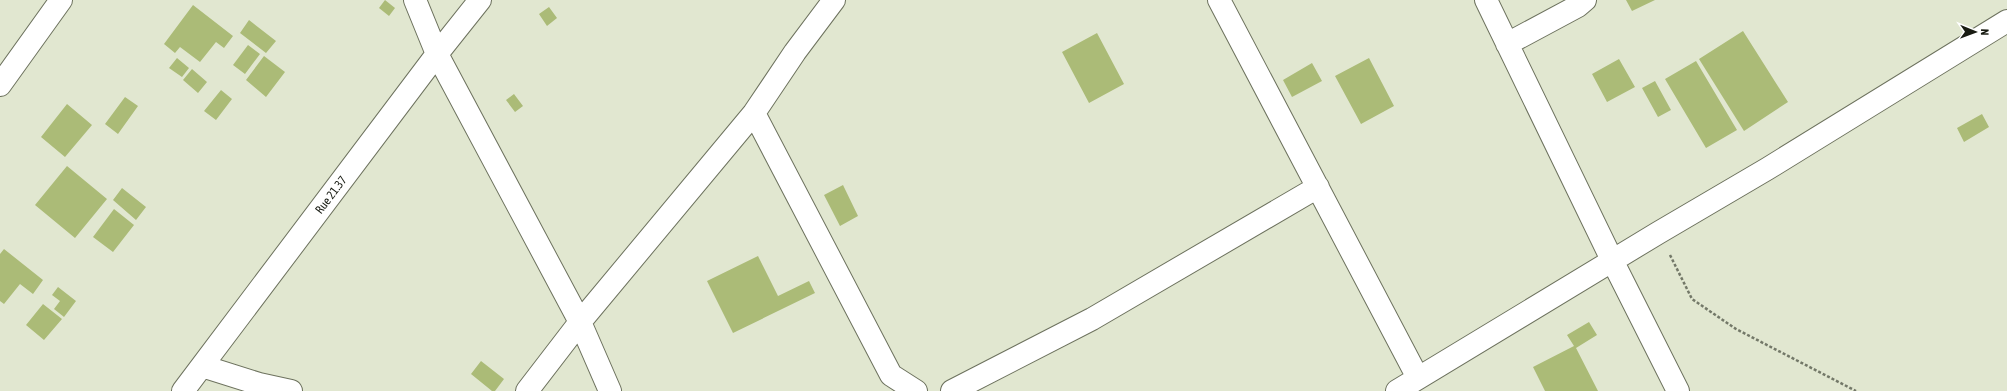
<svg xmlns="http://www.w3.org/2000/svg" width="2007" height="391" font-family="'Asap Condensed',sans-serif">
<rect width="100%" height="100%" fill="#e1e7d0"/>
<path fill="#abbb77" d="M385,0L395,8L389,16L379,8Z
M1626,0H1655L1632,11Z
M193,5L233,36L224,48L216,42L200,62L180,47L175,53L164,44Z
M549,7L557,18L547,26L539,14Z
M249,20L276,41L266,53L240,33Z
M1743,31L1788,102L1744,131L1699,59Z
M1097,33L1124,84L1089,103L1062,52Z
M248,45L260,54L245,74L233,65Z
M264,56L285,72L266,97L246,80Z
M177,58L189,68L182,77L169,68Z
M1369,58L1394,106L1361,124L1335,76Z
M1619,59L1635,87L1607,102L1592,74Z
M1696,61L1737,130L1706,148L1665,79Z
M1312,63L1322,81L1292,97L1283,80Z
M192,69L207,82L198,93L183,80Z
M1655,81L1671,110L1658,117L1642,88Z
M221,90L232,99L216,120L204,111Z
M514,94L523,106L515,112L506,100Z
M125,97L138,106L118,134L105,124Z
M67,104L92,125L65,157L41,137Z
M1982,114L1989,127L1964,142L1957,128Z
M67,166L107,199L75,238L35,205Z
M843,185L858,216L840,226L824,195Z
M122,188L146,207L136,220L113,200Z
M114,209L134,225L113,252L93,237Z
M4,249L43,280L33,294L20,284L4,304L0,301V254Z
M758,256L778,296L809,281L815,293L733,333L707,281Z
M58,287L76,301L64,317L54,309L60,301L52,295Z
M43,304L62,319L44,340L26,325Z
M1589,322L1597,335L1576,348L1598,391H1545L1533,367L1574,346L1567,335Z
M481,361L504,379L495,391H492L471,374Z"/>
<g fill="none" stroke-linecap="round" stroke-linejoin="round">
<defs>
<path id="minor" d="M415,0L437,54L580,322L610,391
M1219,0L1418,378
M1486,0L1613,262L1678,391
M1507,44L1578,6L1585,0
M0,85L61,0
M754,113L891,375L916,391
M202,366L259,384L291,391
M183,391L437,54L480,0
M527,391L580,322L754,113L795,52L834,0
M952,391L1092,319L1318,187
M1397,391L1658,233L1767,169L2007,21"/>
</defs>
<use href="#minor" stroke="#6d725e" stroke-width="24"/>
<path stroke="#737868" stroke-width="2.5" stroke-dasharray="3 2" stroke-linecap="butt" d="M1670,255L1692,299L1736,329L1856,391"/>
<use href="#minor" stroke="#fff" stroke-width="22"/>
</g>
<g text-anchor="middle" stroke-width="3.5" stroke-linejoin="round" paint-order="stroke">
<g font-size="12" fill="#181b12" stroke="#fff">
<text transform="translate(331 195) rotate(-53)" y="4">Rue 21.37</text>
</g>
</g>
<g transform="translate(1975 32) rotate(91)" stroke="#ffffff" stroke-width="3" paint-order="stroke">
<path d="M0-3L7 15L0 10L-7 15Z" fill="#181b12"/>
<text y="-6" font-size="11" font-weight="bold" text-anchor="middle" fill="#181b12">N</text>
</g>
</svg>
